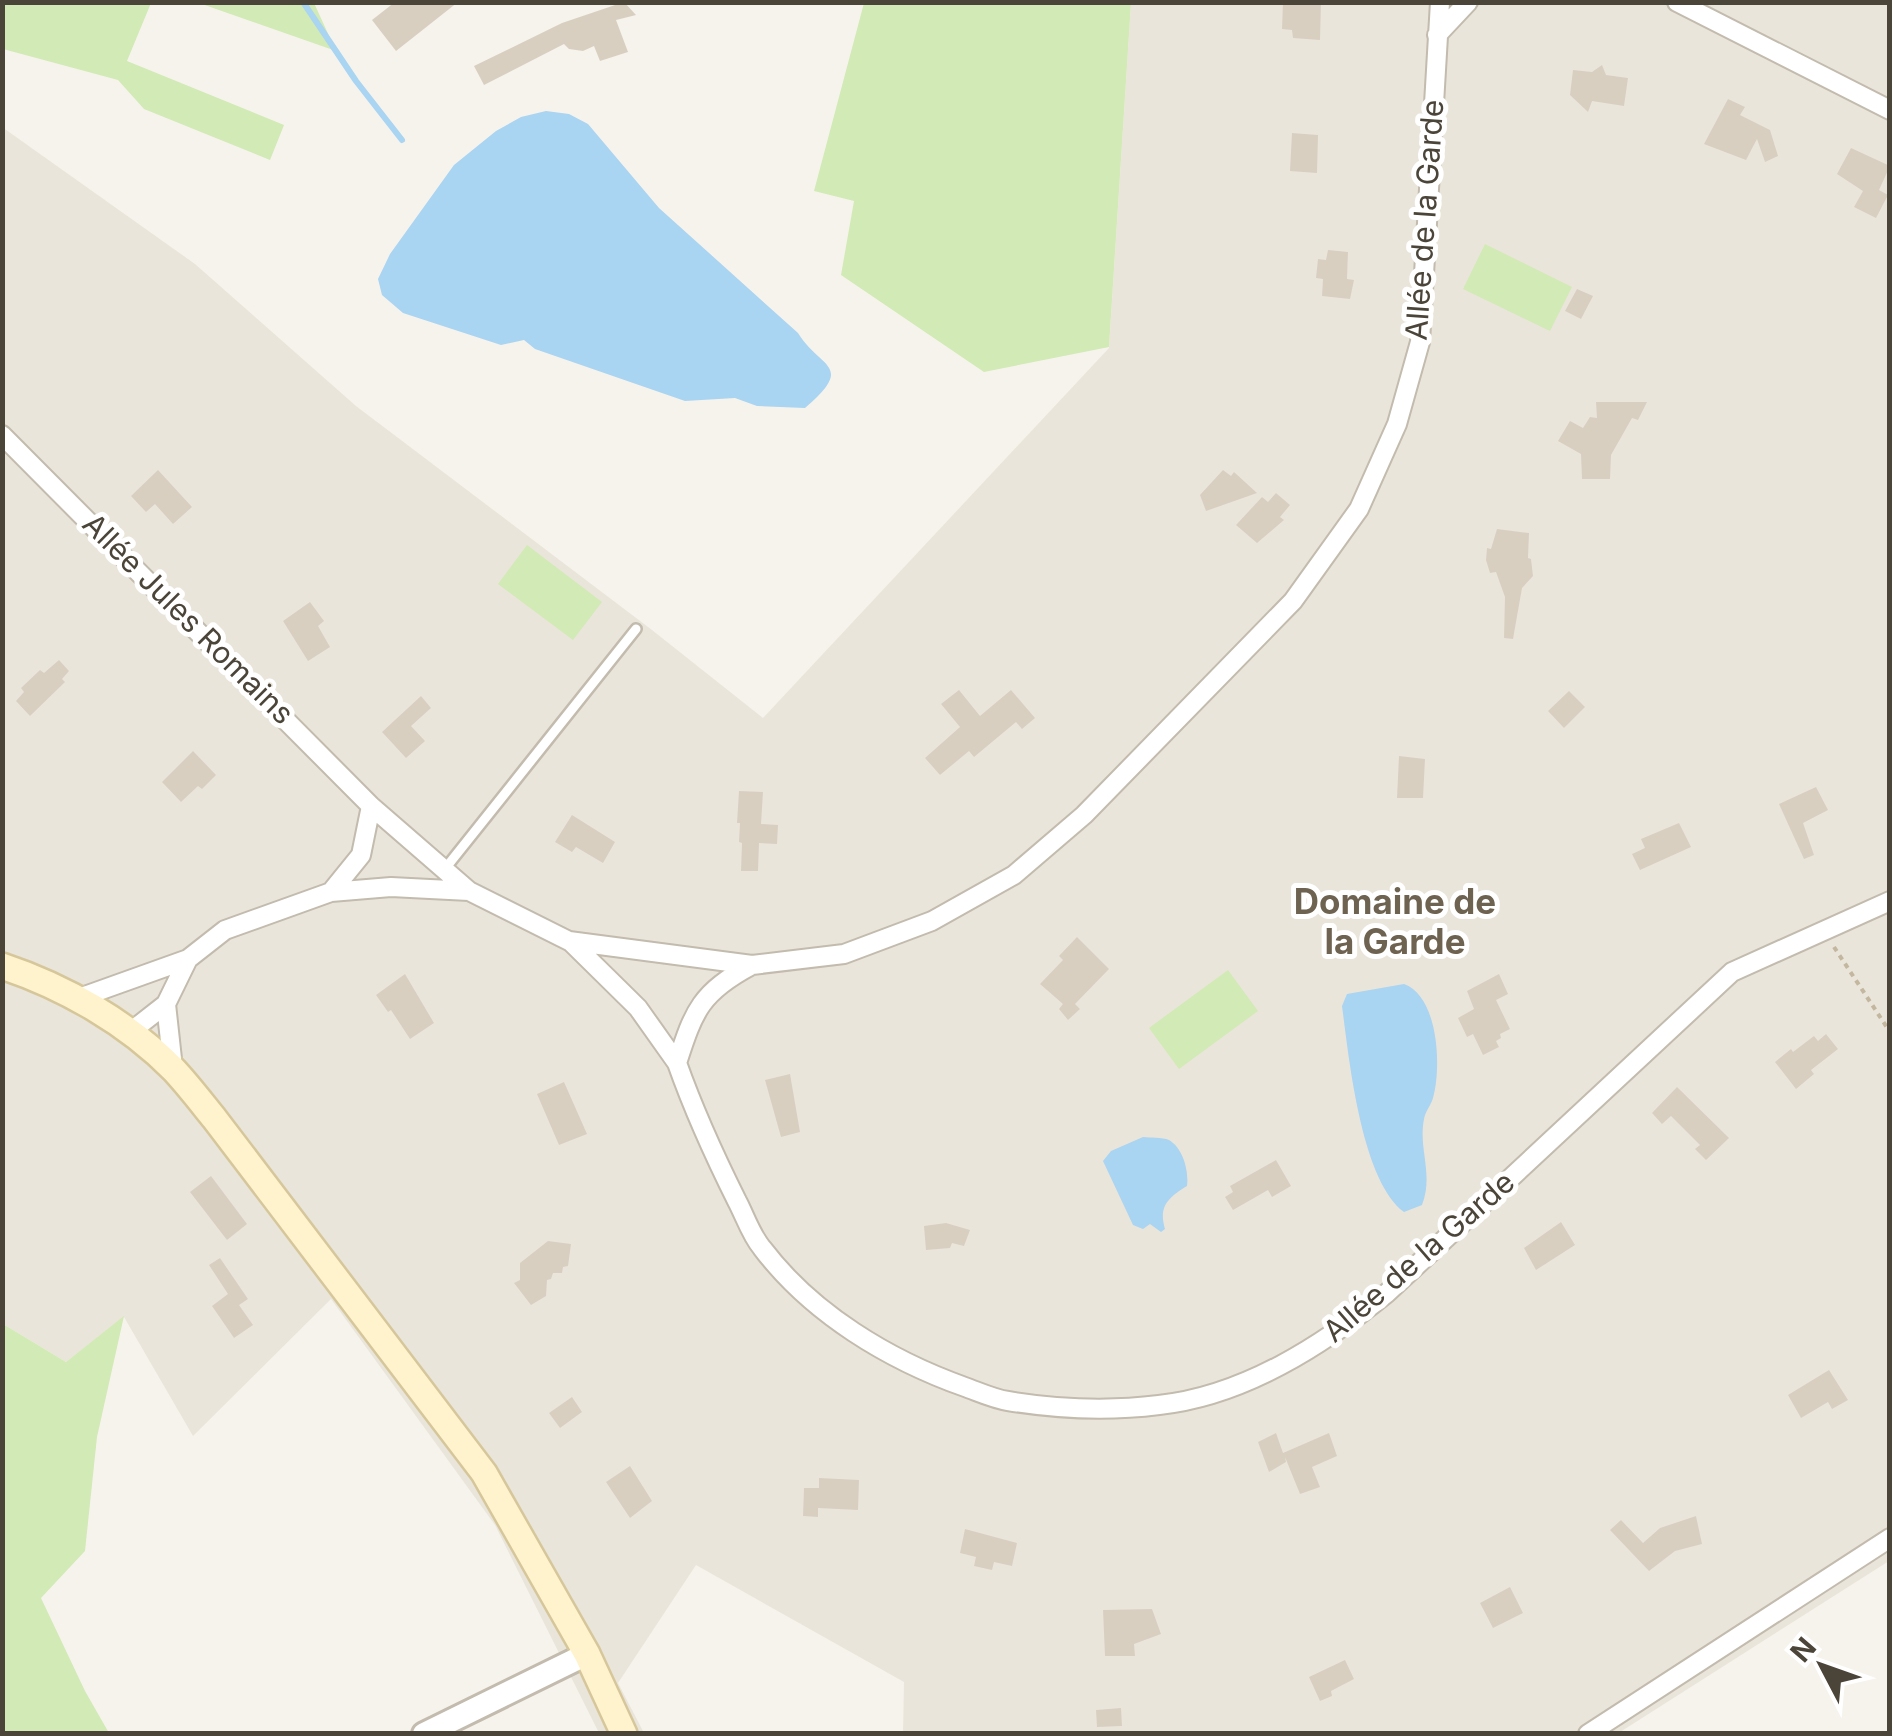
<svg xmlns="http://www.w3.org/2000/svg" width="1892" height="1736" font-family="Inter,sans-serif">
<rect width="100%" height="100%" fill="#f6f3ec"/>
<path fill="#eae5da" d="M1131,3H1889V1561L1617,1734L903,1733L904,1682L696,1565L618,1683L644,1733H599L495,1525L331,1299L193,1436L124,1317L66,1362L3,1324L2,127L195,264L356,406L652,630L763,718L1109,348Z"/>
<path fill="#d2eab5" d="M2,3H151L127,61L284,125L270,160L144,109L118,80L3,49Z
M199,3H314L336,51Z
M864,3H1131L1109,347L984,372L841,275L854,201L814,191Z
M1485,244L1572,287L1550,331L1463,289Z
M527,545L602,602L573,640L498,584Z
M1228,970L1258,1011L1179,1069L1149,1028Z
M124,1316L97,1437L85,1551L41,1598L85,1691L109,1733H3V1324L66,1362Z"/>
<path fill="#a9d4f2" d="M546,111L569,114L588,124L659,208L798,333C820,369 856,364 805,408L757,406L735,398L685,401L535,349L524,340L501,345L403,313L382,295L378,279L390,254L454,165L496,131L521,117Z
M1404,984C1438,996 1442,1066 1433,1098C1431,1105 1425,1112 1424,1119C1418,1149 1434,1173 1422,1205L1404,1212C1361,1180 1349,1058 1342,1006L1347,994Z
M1143,1137C1150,1138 1162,1137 1169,1140C1183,1148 1189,1171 1187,1186C1169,1197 1158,1206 1165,1229L1161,1232L1150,1224L1143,1229L1133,1225L1103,1161L1111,1151Z"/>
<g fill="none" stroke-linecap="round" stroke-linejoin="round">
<path stroke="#a9d4f2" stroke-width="6" d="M303,2L356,81L402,140"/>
</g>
<path fill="#d8cfc1" d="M395,2H458L396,51L372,20Z
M624,2L636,15L616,20L628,52L600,61L594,46L583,51L569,49L564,44L484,85L474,66L562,23Z
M1283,2H1321L1320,40L1293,38L1292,30L1282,29Z
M1602,65L1606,75L1628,78L1624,106L1592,101L1588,112L1570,95L1573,70L1592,72Z
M1728,99L1745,107L1740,115L1770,130L1778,156L1765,162L1757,139L1746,160L1704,144Z
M1292,133L1318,135L1317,173L1290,171Z
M1851,148L1890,166L1879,190L1888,195L1876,218L1854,207L1863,191L1837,174Z
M1328,250L1348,252L1347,279L1354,280L1350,299L1322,296L1323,279L1316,278L1318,259L1326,260Z
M1577,289L1593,296L1581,319L1565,311Z
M1596,402H1647L1638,420L1632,418L1611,455L1610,479H1582L1581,454L1558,441L1570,421L1583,428L1590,417L1597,418Z
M158,470L192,507L173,524L155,504L146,512L131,496Z
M1223,470L1231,476L1234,472L1257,493L1206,511L1200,495Z
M1276,493L1290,505L1280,517L1284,520L1257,543L1236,525L1262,497L1268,502Z
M1497,529L1529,533L1528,558L1531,559L1533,576L1522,588L1513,639L1504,638L1505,597L1496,572L1490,573L1486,560L1487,548L1491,549Z
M310,602L324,621L318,626L330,647L308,661L283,621Z
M59,660L69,671L62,679L65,682L30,716L16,701L24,692L21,688L40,670L44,673Z
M959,690L980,716L1011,690L1035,718L1022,729L1016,722L974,757L969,751L940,775L925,758L960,727L941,704Z
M1569,691L1585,707L1564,728L1548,711Z
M421,696L431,708L411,726L425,741L406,758L382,732Z
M193,751L216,775L202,789L198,786L181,802L162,782Z
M1399,756L1425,759L1423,798H1397Z
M1816,787L1828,810L1803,823L1814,855L1804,859L1779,804Z
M739,791L763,792L761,824L778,825L777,844L759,843L758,871H741L742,843L739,842L740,823H737Z
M572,815L615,842L603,863L576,847L572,852L555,842Z
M1679,823L1691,847L1640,870L1632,854L1645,848L1641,839Z
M1077,937L1109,969L1075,1004L1080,1009L1068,1020L1059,1009L1063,1004L1040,984L1063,960L1059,956Z
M405,974L434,1023L410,1039L391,1010L388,1012L376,995Z
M1499,974L1508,994L1496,1000L1510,1029L1500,1034L1501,1038L1496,1041L1499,1047L1483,1055L1473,1034L1467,1037L1458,1018L1474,1009L1467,991Z
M1826,1034L1838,1049L1811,1070L1814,1074L1796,1089L1775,1062L1791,1049L1793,1052L1814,1036L1818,1041Z
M790,1074L800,1132L781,1137L765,1080Z
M564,1082L587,1134L559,1145L537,1094Z
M1677,1087L1729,1138L1706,1160L1695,1149L1700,1145L1671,1116L1662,1124L1652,1113Z
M1276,1160L1291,1186L1272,1197L1268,1190L1233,1210L1225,1197L1233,1192L1230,1186Z
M211,1176L247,1224L227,1240L190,1192Z
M1561,1222L1575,1245L1536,1270L1524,1248Z
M946,1223L970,1230L964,1246L952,1243L950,1248L926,1250L924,1226Z
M548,1241L571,1244L568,1266L563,1267L562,1273H553L551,1279L547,1280L546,1296L531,1305L514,1283L520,1280V1263Z
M220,1258L248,1299L239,1305L253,1325L234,1338L212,1306L228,1294L209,1265Z
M1829,1370L1848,1400L1832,1409L1828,1402L1801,1418L1788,1395Z
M572,1397L582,1412L560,1428L549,1413Z
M1276,1433L1283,1453L1329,1433L1337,1456L1312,1467L1320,1487L1300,1494L1285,1457L1286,1462L1269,1472L1258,1442Z
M630,1466L652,1501L630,1518L606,1482Z
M819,1478L859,1480L858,1510L818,1508V1517L803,1516L804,1488H819Z
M1696,1516L1702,1544L1675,1551L1649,1571L1610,1530L1621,1520L1643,1543L1660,1528Z
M965,1529L1017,1543L1012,1566L994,1562L992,1570L974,1566L976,1557L960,1553Z
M1510,1587L1523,1613L1493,1628L1480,1603Z
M1152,1609L1161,1634L1134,1644L1135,1656H1105L1103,1610Z
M1345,1660L1354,1679L1331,1691L1332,1696L1320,1701L1309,1677Z
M1121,1708L1122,1726L1097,1727L1096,1710Z"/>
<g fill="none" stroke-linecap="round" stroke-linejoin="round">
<defs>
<path id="service" d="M444,870L636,629"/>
<path id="minor" d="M1677,2L1890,110
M1437,35L1468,2
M2,435L371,806L469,891
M331,892L361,855L371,806
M570,941L638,1008L677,1063C694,1010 701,992 752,965
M79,998L188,959L225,930L331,892L391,887L469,891L569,941L752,965L844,954L932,921L1014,875L1084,815L1293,601L1359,509L1397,424L1420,342L1440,2
M129,1033L166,1004
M677,1063C694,1111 714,1155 737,1201C745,1216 751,1235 762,1248C812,1314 889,1360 965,1387C979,1392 994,1399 1008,1401C1057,1409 1111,1411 1159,1405C1244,1396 1323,1345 1387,1293L1732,972L1890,901
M173,1068L166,1004L188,959
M1588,1734L1890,1538"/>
<path id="tertiary" d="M424,1734L587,1654"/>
<path id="secondary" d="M2,966C65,987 128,1023 174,1070C188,1085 201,1102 214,1118L484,1473L587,1654L624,1734"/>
</defs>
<use href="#service" stroke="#c2bbae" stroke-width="14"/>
<use href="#minor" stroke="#c2bbae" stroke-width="22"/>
<use href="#tertiary" stroke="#c2bbae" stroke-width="28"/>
<use href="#secondary" stroke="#d6c79b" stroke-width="30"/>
<path stroke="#c4b79f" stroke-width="4" stroke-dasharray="5 5" stroke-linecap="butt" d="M1834,947L1890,1032"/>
<use href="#service" stroke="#fff" stroke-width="9"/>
<use href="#minor" stroke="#fff" stroke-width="18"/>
<use href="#tertiary" stroke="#fff" stroke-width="22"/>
<use href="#secondary" stroke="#fff3cd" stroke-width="25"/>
</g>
<g text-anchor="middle" stroke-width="10" stroke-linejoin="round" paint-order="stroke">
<g font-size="30" fill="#4b4439" stroke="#fff">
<text transform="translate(1425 220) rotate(-86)" y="10">Allée de la Garde</text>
<text transform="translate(188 619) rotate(45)" y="10">Allée Jules Romains</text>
<text transform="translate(1419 1257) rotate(-41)" y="10">Allée de la Garde</text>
</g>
<g font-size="35" font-weight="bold" fill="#6e6250" stroke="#fff">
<text x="1395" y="914">Domaine de<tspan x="1395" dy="40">la Garde</tspan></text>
</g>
</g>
<rect width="1892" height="1736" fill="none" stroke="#4b4439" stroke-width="10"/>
<g transform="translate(1822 1666) rotate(311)" stroke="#ffffff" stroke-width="8" paint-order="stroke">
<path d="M0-8L18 38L0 25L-18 38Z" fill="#4b4439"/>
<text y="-15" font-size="28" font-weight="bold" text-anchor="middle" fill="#4b4439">N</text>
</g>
</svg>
